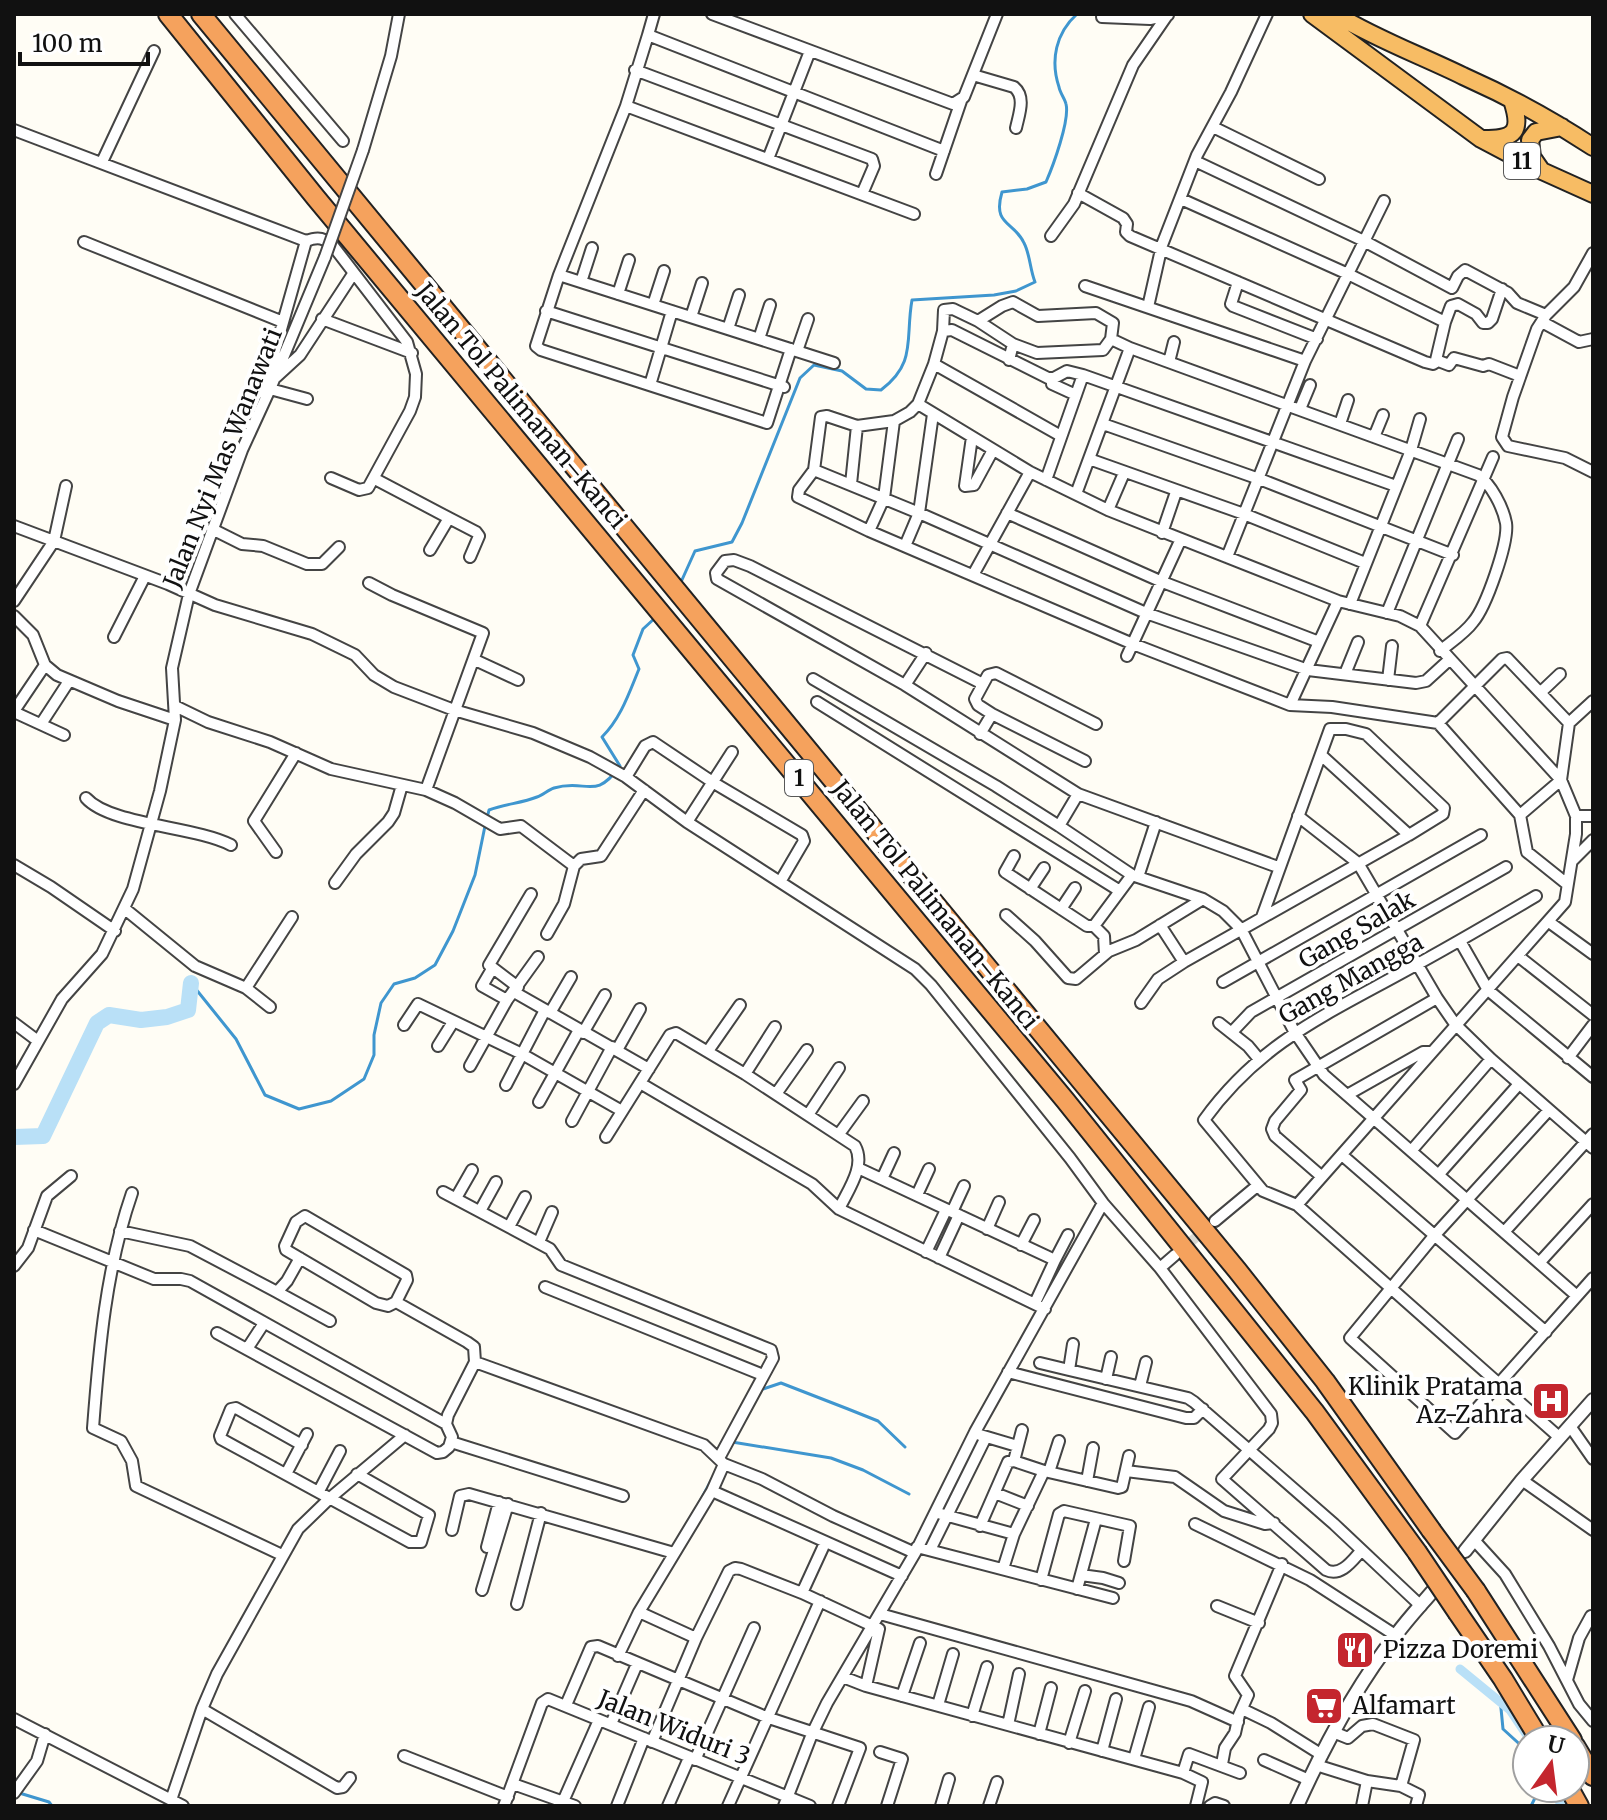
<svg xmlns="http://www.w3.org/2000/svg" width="1607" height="1820" font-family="Merriweather,serif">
<rect width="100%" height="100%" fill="#fffdf5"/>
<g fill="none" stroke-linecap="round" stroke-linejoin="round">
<path stroke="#3f96cf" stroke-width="3" d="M681,582L695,551L732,542L742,523L800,378L814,365L842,371L866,389L881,390C917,363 905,339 912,300L994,295L1016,291L1035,282C1030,270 1030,254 1024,243C1014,221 992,226 1002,192L1027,189L1046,182C1053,166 1070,120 1066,104C1065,99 1060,93 1059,87C1050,60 1056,33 1077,14
M487,818L489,810C505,804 522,803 537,797C543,795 548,790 554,788C587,778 594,802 620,766L602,737C621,718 629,693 639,669L633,655L643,629L655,618
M191,983L236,1039L265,1095L299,1109L331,1101L364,1079L374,1055V1035L381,1003L394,984L415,978L435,965L453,931L475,875L485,826
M760,1390L781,1383L848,1409L878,1421L905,1447
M732,1442L831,1458L863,1470L909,1494
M697,1507L714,1475
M1500,1698L1503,1729L1527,1751
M16,1792L49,1802L52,1806
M1531,1806L1536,1796L1548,1788"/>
<path stroke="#b9e0f7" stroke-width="9" d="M1460,1669L1510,1710L1530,1740
M1549,1788L1563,1806"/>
<path stroke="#b9e0f7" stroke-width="16" d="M14,1137L43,1136L97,1023L109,1015L141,1020L167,1017L188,1010L191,983"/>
<path stroke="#dbdad3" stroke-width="10" stroke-dasharray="10 5" stroke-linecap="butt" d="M1180,1251L1207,1228"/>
<defs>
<path id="minor" d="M235,14L343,141
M654,14L648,35L944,151
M712,14L953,104L964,97L997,14
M1102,17L1150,19L1168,15
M648,35L626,106L914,214
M635,70L872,159L874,166L862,194
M973,75L1014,87C1026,97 1019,114 1016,128
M626,106L559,275L536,346L541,350L767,423L791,349
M1213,127L1319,179
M14,130L306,241C319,236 324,238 334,247L407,342L416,374L415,397L410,411L368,488L359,490L331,478
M363,150L391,56L399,14
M768,159L810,51
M1195,161L1364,241L1452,288L1458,276L1465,270L1508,293L1517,303L1546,315
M102,162L154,51
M936,174L961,101
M1078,193L1123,218L1127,224L1126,232L1130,236L1425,362L1433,364L1438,361
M1181,199L1348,274L1445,322L1436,360L1449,365L1454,358L1483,366L1489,364L1520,376
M1051,236L1074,204L1133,65L1166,17
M84,242L283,322
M1593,253L1574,287L1546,315L1537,329L1513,397L1502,437L1508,446L1565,458L1593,472
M559,275L834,363
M581,282L592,248
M1238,282L1231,304L1233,306L1317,339
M1085,286L1305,361
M618,294L629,260
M653,305L664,271
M1148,307L1162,245L1197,155L1231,92L1267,14
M546,311L784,387
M691,317L702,283
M322,319L412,353
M978,321L953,309L944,310L943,331L934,364L918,404L910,412L894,421L857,426L827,416L821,417L814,470L799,490L798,497L869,531L1133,644L1290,705L1332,707L1438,723L1520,815
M1445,322L1451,306L1458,304L1476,314L1483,323H1488L1492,319L1502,289
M1542,322L1579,342L1593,339
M728,329L739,295
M943,331L952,330L1048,378H1054L1067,371L1083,375L1396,486
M759,339L770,305
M1013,344L1037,353L1103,350L1111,339
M797,351L808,319
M1009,360L1013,344L978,321L1002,306L1013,302L1038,316L1096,313L1113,323L1111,339L1130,348L1478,475C1491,484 1503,507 1506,523C1509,542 1486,607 1473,622C1465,633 1451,642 1440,651
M1169,362L1174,342
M934,364L1061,436
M276,377L300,355L353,274
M1052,379V384L1076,395
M650,385L672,311
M270,389L307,399
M263,393L306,241
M918,404L1030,472L1108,510L1338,601L1400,616L1420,626L1561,780L1576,816V834L1565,902L1297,1205
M1300,409L1310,385
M1103,424L1262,480L1453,555
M1340,424L1348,400
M972,437L965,486L974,485L993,450
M1374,437L1383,415
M1089,459L1244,514L1365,563
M814,470L919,513L1146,613L1308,670L1416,683L1426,681L1449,660
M375,479L449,518L430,550
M1046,480L1083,375
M851,484L857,426
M1076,494L1130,348
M1108,510L1124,473
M1007,513L1160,581L1319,642L1338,601
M449,518L476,532L479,536L470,557
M14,526L168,584L215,605L312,634L355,655L374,675L394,687L454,710L533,733L590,757L626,777L687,822L915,969L931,985L1070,1158L1103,1203L1160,1268L1271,1414L1272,1423L1269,1429L1222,1479L1326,1570C1341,1577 1352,1561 1361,1551
M212,529L242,544L263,546L307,564H322L339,547
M869,531L884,498L894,421
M1162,533L1176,492
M905,546L919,513L933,414
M1227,557L1305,361L1384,201
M973,575L1030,472
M369,583L392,595L483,633L426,790
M14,601L54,541L66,486
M1350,604L1411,450L1420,419
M1387,613L1458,439
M14,616L33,635L45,665L57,675L118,701L175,720
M1420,626L1493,457
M114,637L145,576
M1127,656L1180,541
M475,660L518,680
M1345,674L1358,642
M813,679L996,786L1059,826
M1388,680L1392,646
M981,683L750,566L734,560L725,561L716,573L717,579L905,685L1078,794L1278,867
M905,685L926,653
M1541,692L1560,674
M817,702L1120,891
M1290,705L1319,642
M175,706L208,722L270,742L331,769L426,790L455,803L500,829L521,826L574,866L581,859L601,856L644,790
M14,711L45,665
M14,712L64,735
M1438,723L1502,659L1507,658L1569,723
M41,724L69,681
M980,734L992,714
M1321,755L1409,835
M1085,761L992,714L978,705L975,699L988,675L996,673L1096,724
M626,777L645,746L653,742L714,783L802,835L804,841L780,882
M1078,794L1059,826L1132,875L1203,899L1223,911L1241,929L1294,1031L1324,1075L1577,1296
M86,798C110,825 194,826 231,845
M1298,816L1358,863L1437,998L1455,1024L1491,1059L1593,1148
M1576,816H1593
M687,822L732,752
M276,852L254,821L296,753
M1014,856L1005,872L1087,926H1094L1104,936L1105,954
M1572,861L1593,840
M14,865L51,887L115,931
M1138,877L1156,822
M335,883L356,854L388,822L394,813L402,785
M1567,884L1527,852L1520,815L1561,780L1569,723L1593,701
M1030,889L1044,868
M1536,896C1492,922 1448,948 1403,972C1323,1016 1259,1044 1204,1120L1263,1191L1297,1205L1559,1437
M125,909L195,966L246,988L270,1007
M1061,909L1075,888
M1006,915L1035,941L1068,978L1076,979L1109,951L1136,940L1203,899
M1549,922L1593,954
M1160,925L1184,962
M1094,926L1132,875
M547,934L564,904L574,866
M1460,941L1488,990L1593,1077
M1518,956L1593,1015
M492,969L482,986L507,1000
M1223,982L1481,835
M518,987L489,965L531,894
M246,988L292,917
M514,992L649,1069
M1141,1003L1158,979L1184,962L1409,835L1443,814L1444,808L1366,734L1346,729H1330L1262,917
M550,1013L571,977
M14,1023L38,1041
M1219,1023L1248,1046L1258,1058
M404,1025L418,1004L522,1054L622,1111
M1232,1032L1251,1012L1506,867
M583,1033L605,995
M438,1046L453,1022
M617,1050L640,1009
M708,1051L740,1005
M1568,1058L1593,1025
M470,1066L507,1000L538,957
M745,1074L775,1027
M640,1083L812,1184L839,1209L1045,1309
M14,1084L62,999L102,954L133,889L160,791L175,720L172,668L189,594L242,450L270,389L325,257
M506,1085L545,1010
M776,1094L807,1050
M1347,1095L1423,1052H1432
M539,1102L579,1030
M1549,1110L1434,1236L1350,1338L1455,1433L1593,1278
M808,1115L839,1068
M572,1121L612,1047
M839,1134L863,1101
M606,1137L670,1035L676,1033L745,1074L855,1146C866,1166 848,1190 839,1209
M1412,1150L1491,1059
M1342,1155L1546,1332
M858,1168L1055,1260L1035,1303
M1439,1174L1519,1084
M1321,1176L1275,1136L1272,1129L1275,1121L1301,1090L1295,1080L1437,998
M882,1179L894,1153
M443,1192L550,1249L561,1265L771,1350L773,1358L719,1458
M132,1193C106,1268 99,1349 93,1428L121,1441L132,1461L136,1486L282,1555
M917,1195L929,1169
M456,1198L472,1170
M480,1211L496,1182
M952,1212L964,1186
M1215,1221L1257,1186
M509,1227L525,1197
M987,1229L999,1202
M34,1230L154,1279H181L190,1281L446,1424
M120,1231L190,1246L277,1292L287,1281L300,1258
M1505,1231L1593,1134
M539,1242L552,1212
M1021,1245L1034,1220
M926,1252L946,1210
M939,1258L959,1215
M1055,1260L1068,1235
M1540,1262L1593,1204
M14,1266L28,1248L47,1196L71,1176
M1160,1268L1175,1255
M545,1287L763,1375
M277,1292L330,1321
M396,1302L407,1280L406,1275L305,1216L296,1222L285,1246L286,1250L376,1303L388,1306L396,1302L467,1342L474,1347L475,1362L704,1445L724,1464L762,1479L833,1516L915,1553
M217,1333L437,1453L443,1452L449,1447L452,1437L446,1424L448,1415L475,1362
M1073,1344L1069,1370L1188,1398L1194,1402L1334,1524L1421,1606
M247,1349L264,1323
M1040,1363L1069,1370
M1008,1372L1186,1418H1194L1203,1409
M1106,1379L1111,1357
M1140,1386L1146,1362
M1570,1426L1593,1459
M980,1435L1017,1446
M451,1442L623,1496
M302,1445L236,1408L231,1409L220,1436L221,1439L410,1542H421L429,1515L357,1474
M1014,1461L1022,1430
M1126,1471L1175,1477L1224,1511L1265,1524L1274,1523
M1049,1472L1059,1441
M286,1474L307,1434
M1522,1480L1593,1530
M1087,1481L1093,1448
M319,1491L340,1451
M712,1491L724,1464
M995,1493L1028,1506
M941,1514L1014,1534
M1195,1524L1310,1580L1395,1635
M980,1526L1008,1462L1014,1461L1044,1471
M452,1530L460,1496L469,1494L674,1553
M1474,1540L1505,1574L1549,1646L1579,1704L1593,1721
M825,1543L802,1593L879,1629L866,1686
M487,1547L499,1502
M917,1547L1113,1598
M930,1550L986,1437
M1003,1569L1014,1534L1044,1471L1118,1488L1122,1487L1129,1456
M1081,1575L1103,1578L1119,1583
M1041,1580L1059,1514L1064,1511L1130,1526L1124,1561
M1077,1589L1096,1519
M482,1590L508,1504
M517,1604L541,1513
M1217,1606L1259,1623
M639,1612L696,1638
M880,1614L1191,1701L1238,1722
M618,1656L639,1612L712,1491L902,1576
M843,1677L866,1686L1183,1773L1202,1782L1196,1806
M1567,1680L1579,1638L1591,1616
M902,1696L920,1643
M566,1705L591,1647L598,1646L766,1717L860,1748L838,1806
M938,1705L953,1654
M202,1709L337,1788L343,1787L350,1778
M1242,1709L1271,1723L1322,1755
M972,1716L987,1667
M14,1719L183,1806
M611,1724L637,1664
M1008,1725L1019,1674
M1333,1732L1348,1738L1362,1726L1373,1724L1414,1740L1401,1786L1367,1781L1362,1806
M1039,1734L1051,1688
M652,1742L696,1638L729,1571L735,1568L741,1569L802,1593
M1069,1743L1085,1691
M1102,1751L1116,1699
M880,1752L902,1759L887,1806
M404,1756L508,1797
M1134,1759L1149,1707
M695,1760L754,1628
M1264,1760L1309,1780
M1222,1764L1225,1748L1235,1733L1239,1715L1248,1695L1235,1676L1282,1564
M1316,1765L1367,1781
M1183,1773L1189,1754L1240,1773
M513,1784L575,1806
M1401,1786L1419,1795L1416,1806
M14,1793L37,1761L45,1734
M171,1800L202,1709L217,1674L298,1529L330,1498L405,1435
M504,1806L542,1703L548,1699L810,1806
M561,1806L599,1720
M617,1806L644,1738
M668,1806L689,1758
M728,1806L820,1601
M784,1806L812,1734L827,1703L915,1553L975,1432L1103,1203
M941,1806L949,1779
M989,1806L997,1782
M1210,1806L1215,1803L1224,1806"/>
<path id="tertiary" d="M1465,1551L1522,1480L1593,1400
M1297,1806C1324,1746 1356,1686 1396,1635C1407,1620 1420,1606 1432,1592"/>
<path id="trunk" d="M1312,14L1481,139L1542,171L1593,194
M1335,14C1376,39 1420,55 1463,76C1508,96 1552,120 1593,147
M1484,139C1516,139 1522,131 1512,100
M1541,170L1532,157L1530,140L1536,132L1562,127"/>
<path id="motorway" d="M168,14L316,198L1065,1100L1314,1411L1417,1552
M201,14L1237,1270L1325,1381L1431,1530
M1476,1591L1572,1740
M1458,1613L1503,1679L1540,1740
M1575,1746L1593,1776
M1569,1788L1579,1806"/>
</defs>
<use href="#minor" stroke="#444" stroke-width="14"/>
<use href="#tertiary" stroke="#444" stroke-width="16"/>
<use href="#trunk" stroke="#222" stroke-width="20"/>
<use href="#motorway" stroke="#222" stroke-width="22"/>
<use href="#minor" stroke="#fff" stroke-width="10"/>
<use href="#tertiary" stroke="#fff" stroke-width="12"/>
<use href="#trunk" stroke="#f7bc64" stroke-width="16"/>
<use href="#motorway" stroke="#f5a25d" stroke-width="18"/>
<defs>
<path id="minor-bridge" d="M325,257L363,150"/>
<path id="motorway-bridge" d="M1431,1530L1476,1591
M1417,1552L1458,1613"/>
</defs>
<use href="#minor-bridge" stroke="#444" stroke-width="14" stroke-linecap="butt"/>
<use href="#motorway-bridge" stroke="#222" stroke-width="22" stroke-linecap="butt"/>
<use href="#minor-bridge" stroke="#fff" stroke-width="10"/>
<use href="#motorway-bridge" stroke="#f5a25d" stroke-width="18"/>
</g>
<defs>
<symbol id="hospital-square" viewBox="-11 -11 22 22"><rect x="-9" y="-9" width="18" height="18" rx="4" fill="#c4262e" stroke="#fff"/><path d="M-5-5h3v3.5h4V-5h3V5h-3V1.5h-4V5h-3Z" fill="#fff"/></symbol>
<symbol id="restaurant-square" viewBox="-11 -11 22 22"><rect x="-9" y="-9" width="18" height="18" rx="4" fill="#c4262e" stroke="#fff"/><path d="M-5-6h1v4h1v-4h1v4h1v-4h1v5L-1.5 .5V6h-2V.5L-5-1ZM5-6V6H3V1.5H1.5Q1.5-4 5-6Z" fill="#fff"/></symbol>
<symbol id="supermarket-square" viewBox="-11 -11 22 22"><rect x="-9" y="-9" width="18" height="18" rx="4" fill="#c4262e" stroke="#fff"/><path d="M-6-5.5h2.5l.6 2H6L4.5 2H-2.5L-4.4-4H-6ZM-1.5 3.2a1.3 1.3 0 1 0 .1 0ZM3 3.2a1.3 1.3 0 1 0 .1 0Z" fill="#fff"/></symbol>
</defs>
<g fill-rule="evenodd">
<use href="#hospital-square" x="1529" y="1379" width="44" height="44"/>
<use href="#restaurant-square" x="1333" y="1628" width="44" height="44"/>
<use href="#supermarket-square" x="1302" y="1684" width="44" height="44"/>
</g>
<g text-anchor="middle" stroke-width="8" stroke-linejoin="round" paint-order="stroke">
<g fill="#fff" stroke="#585858" stroke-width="2">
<rect x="1504" y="143" width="36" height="36" rx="6"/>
<rect x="785" y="760" width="28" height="36" rx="6"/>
</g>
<g font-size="22" font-weight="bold" fill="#111">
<text x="1522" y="169">11</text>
<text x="799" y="786">1</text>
</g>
<g font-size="24" fill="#111" stroke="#fff">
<text transform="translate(521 406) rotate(50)" y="8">Jalan Tol Palimanan–Kanci</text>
<text transform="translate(223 458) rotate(-68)" y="8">Jalan Nyi Mas Wanawati</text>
<text transform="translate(935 905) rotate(51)" y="8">Jalan Tol Palimanan–Kanci</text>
<text transform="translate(1357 930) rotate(-30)" y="8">Gang Salak</text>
<text transform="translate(1351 979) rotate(-29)" y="8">Gang Mangga</text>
<text transform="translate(674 1728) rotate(22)" y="8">Jalan Widuri 3</text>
</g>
<g font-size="24" fill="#111" stroke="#fff" text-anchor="start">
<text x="1523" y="1395" text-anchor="end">Klinik Pratama<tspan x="1523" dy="28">Az-Zahra</tspan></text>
<text x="1383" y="1658">Pizza Doremi</text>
<text x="1352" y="1714">Alfamart</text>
</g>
</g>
<rect width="1607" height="1820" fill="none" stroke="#111111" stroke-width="32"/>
<g transform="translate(1551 1764) rotate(14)"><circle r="38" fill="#ffffff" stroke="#a0a0a0" stroke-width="2"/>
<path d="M0-6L14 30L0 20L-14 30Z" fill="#c4262e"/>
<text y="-12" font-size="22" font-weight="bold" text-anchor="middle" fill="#111111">U</text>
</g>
<path d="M20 52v12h128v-12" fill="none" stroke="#111111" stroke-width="4"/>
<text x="32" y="52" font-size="24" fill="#111111" stroke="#ffffff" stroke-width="6" paint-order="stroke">100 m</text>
</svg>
